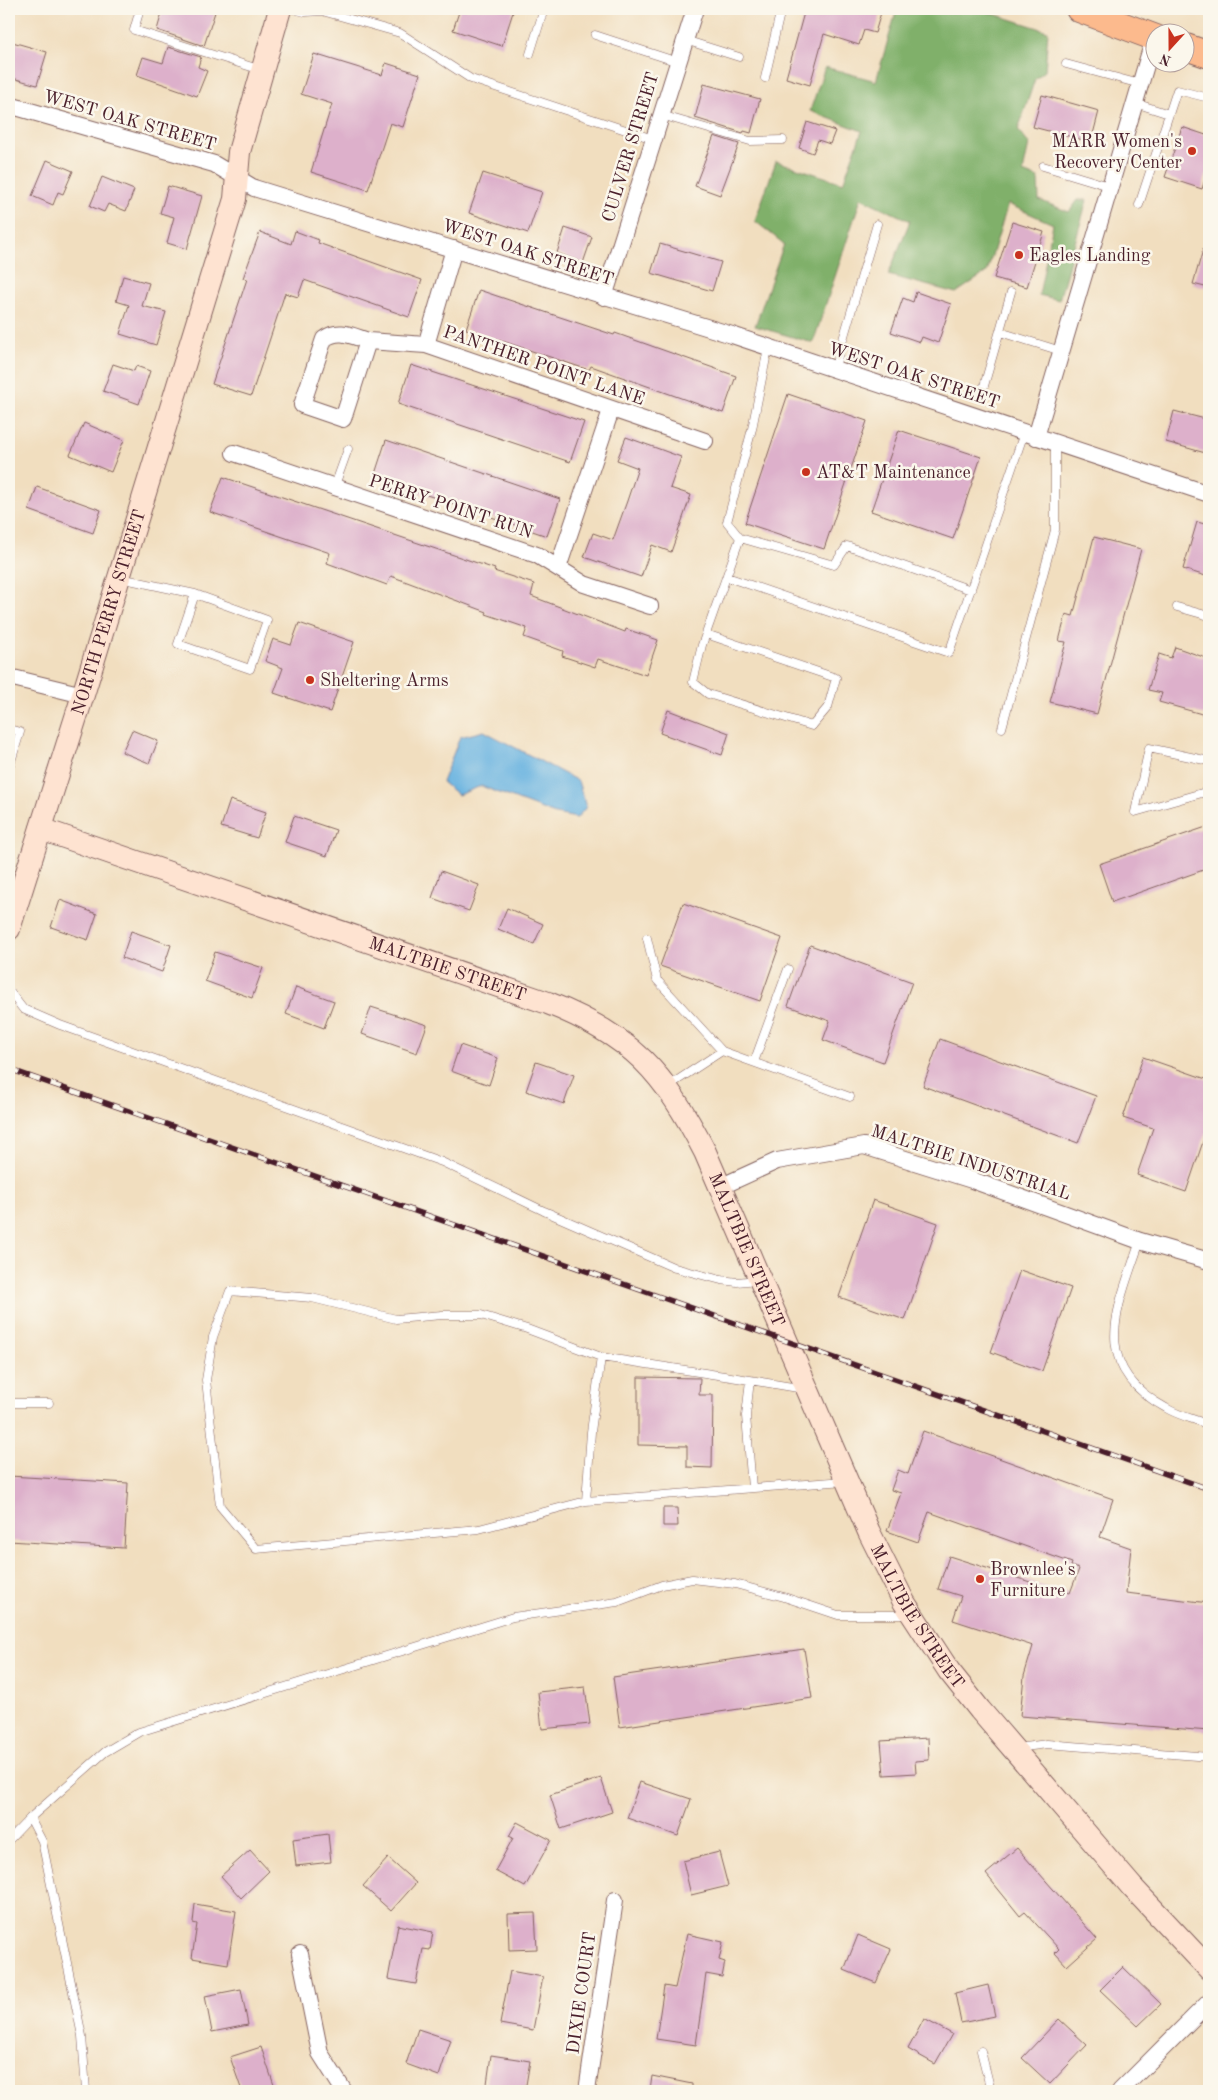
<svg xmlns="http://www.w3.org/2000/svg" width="1218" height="2100" font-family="'Old Standard TT',serif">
<rect width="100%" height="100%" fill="#fbf7ec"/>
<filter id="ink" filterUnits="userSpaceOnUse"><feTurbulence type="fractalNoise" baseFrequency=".02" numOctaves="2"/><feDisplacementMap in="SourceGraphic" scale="10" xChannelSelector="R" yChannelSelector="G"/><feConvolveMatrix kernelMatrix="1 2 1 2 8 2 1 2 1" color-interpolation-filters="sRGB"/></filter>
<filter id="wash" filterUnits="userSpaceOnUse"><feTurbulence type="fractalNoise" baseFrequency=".0096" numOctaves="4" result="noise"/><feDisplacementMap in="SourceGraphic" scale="20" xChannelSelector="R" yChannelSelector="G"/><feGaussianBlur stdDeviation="1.12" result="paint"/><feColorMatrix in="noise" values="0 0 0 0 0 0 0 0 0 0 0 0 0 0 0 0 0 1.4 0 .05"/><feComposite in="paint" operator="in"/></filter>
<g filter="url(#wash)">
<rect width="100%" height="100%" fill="#f1debf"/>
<path fill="#80b06b" stroke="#65684b" d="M897,9H978L1048,31L1045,71L1035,79L1018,130L1029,144L1023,172L1038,178L1039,200L1069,212L1078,200H1087L1059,300L1039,295L1053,224L1008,204L987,272L956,293L888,275L910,221L861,198L813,343L755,326L784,244L755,221L776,161L843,183L862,131L810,111L825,67L876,81Z"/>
<path fill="#67b2e0" stroke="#586886" d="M484,731L578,781L586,807L577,818L555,814L481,786L458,795L442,782L460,737Z"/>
<g id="blocks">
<path fill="#ddb0cb" d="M163,9H216L204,46L157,30Z
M460,9H514L502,46L453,30Z
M805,9H882L875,33L864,30L859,45L824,34L810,85L786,78Z
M9,41L47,52L37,85L9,77Z
M168,47L201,57L198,67L207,71L197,96L137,75L143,57L163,63Z
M314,54L382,75L386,63L420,74L403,127L390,123L368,190L311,172L332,104L301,94Z
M704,84L760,99L751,133L744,131L743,133L695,118Z
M1042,95L1099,111L1091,142L1033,127Z
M807,122L835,131L830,144L818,140L813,153L799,148Z
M1182,127L1209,136V167L1202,189L1165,177Z
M714,136L739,144L720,195L695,186Z
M47,160L73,171L63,194L58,192L53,205L32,196Z
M483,173L542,192L528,233L469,213Z
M102,177L134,190L126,211L108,204L104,212L90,206Z
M168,186L202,196L187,249L167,243L174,217L160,213Z
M1012,222L1044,232L1027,287L994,278Z
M565,228L592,237L583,263L557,253Z
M295,231L319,240L318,243L422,280L409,317L304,280L298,297L285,293L251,396L212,384L247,279L243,278L260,232L291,244Z
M1205,243H1209V288L1193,284Z
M660,244L721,262L712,291L651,273Z
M123,276L149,283L142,306L166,312L156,345L120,334L129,305L116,301Z
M479,290L614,335L615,333L736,376L723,413L591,366L589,370L466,329Z
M916,292L951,304L938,343L922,337L920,342L891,332L903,298L913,302Z
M113,364L134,371L136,366L150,371L139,404L103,391Z
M411,365L584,422L570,462L398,404Z
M788,394L867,421L824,549L745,523Z
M1174,411L1209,420V454L1166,442Z
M84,423L124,440L111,472L70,455Z
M899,430L981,457L953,539L871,511Z
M626,437L681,457L670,488L691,495L671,552L652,545L641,577L584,557L593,533L613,540L627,501L638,468L617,460Z
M386,440L560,499L547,536L374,477Z
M223,477L495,569L494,571L534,584L531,596L625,632L626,629L658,640L646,675L598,659L595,667L562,656L563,651L524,637L527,628L486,614L487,612L391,576L387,585L327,563L330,553L210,512Z
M37,487L101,510L93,533L29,510Z
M1197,522L1209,525V577L1183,569Z
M1094,537L1141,549L1097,714L1050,702L1066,642L1059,641L1066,614L1073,616Z
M299,623L354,642L330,712L274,693L283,668L265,661L273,639L291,645Z
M1175,647L1209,659V716L1159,702L1162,693L1148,690L1159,654L1171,658Z
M668,710L729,733L722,755L660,733Z
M132,730L158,741L149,763L122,752Z
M230,800L266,812L257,838L221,827Z
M294,816L336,830L327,856L285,842Z
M1209,826V868L1112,902L1099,864Z
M441,871L479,885L469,911L432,898Z
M60,900L97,914L88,940L51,927Z
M683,903L782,938L760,1001L660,966Z
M507,908L543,924L534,944L498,929Z
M131,931L171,945L162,972L122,958Z
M810,945L912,982L883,1062L823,1040L830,1021L788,1006Z
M215,952L263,968L252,998L205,981Z
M296,987L334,1001L324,1028L286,1014Z
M371,1007L427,1025L417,1053L362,1034Z
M940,1039L1096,1096L1078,1143L923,1086Z
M460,1045L498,1058L489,1085L451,1071Z
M1143,1057L1209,1080V1124L1186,1192L1137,1175L1153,1128L1123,1118Z
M536,1062L574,1075L564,1104L526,1091Z
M873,1200L938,1223L905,1320L839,1297Z
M1020,1270L1071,1288L1042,1371L991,1352Z
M638,1377L700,1378L699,1395H713L712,1468L687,1467V1446L638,1445Z
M923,1431L1113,1499L1100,1537L1131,1548L1126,1593L1209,1603V1731L1020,1716L1024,1676L1033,1646L953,1620L961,1596L938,1589L949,1556L1052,1589L1070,1593L1079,1569L1071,1566L1072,1563L929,1512L918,1542L887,1531L901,1493L891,1490L898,1470L908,1474Z
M9,1476L128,1483L124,1548L9,1541Z
M663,1508H677L678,1526H663Z
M804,1649L812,1698L620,1727L613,1677Z
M585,1687L590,1724L542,1729L538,1692Z
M928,1738L929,1760L915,1761L916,1773L884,1775L881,1741Z
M601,1778L612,1812L561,1829L550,1795Z
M640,1782L691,1799L678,1836L627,1818Z
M517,1822L551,1840L525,1887L495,1871L513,1838L509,1836Z
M328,1834L331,1862L296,1866L293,1839Z
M1017,1848L1097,1939L1067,1966L1055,1953L1059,1949L1025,1912L1020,1916L986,1874Z
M250,1850L269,1871L241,1898L221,1876Z
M719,1852L728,1886L691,1895L683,1861Z
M388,1858L416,1883L391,1911L363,1886Z
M195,1904L236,1911L228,1964L192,1958L197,1924L193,1923Z
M535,1913L537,1949L509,1950L508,1914Z
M398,1925L433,1932L430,1950L423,1949L416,1984L388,1979Z
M687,1934L723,1942L719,1960L725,1962L722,1977L706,1974L696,2045L656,2039L664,1986L675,1988Z
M858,1935L891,1949L876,1983L844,1970Z
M1123,1967L1161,2004L1138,2026L1100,1990Z
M510,1971L543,1977L533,2030L500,2024Z
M988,1985L995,2016L961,2023L955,1993Z
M241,1989L248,2025L212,2032L205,1996Z
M924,2019L952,2034L935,2064L908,2049Z
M1059,2019L1087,2045L1050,2084L1022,2058Z
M418,2029L451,2040L439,2076L406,2064Z
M261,2047L276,2091H242L230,2057Z
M491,2055L530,2061L525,2091H486Z
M652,2076L692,2084V2091H650Z"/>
</g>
</g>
<g filter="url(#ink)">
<use href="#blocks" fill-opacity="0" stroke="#84625f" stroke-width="1"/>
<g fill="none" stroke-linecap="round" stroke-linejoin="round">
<defs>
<path id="lane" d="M140,9L134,30L261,70
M293,9L305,12L322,11L400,33L471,79L653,139
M595,35L678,62
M685,40L739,57
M530,54L544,9
M1066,64L1140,84
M765,78L781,9
M1135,103L1169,114
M661,115L750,141L783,140
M1043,166L1109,186
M1139,205L1177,90L1209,98
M1000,332L1061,351
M768,348L752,429L727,522L740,538L834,565L847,546L971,590
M834,370L877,224
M984,386L1011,292
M334,488L348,449
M727,577L949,653L1024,433
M120,578L195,594L178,644L250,669L267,620L195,594
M1177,607L1209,616
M706,634L836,678L828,707L812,726L708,694L693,682L702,645L740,538
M1002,728L1055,530V443
M9,729L20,732L9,768
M1209,761L1149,748L1135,812L1209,791
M647,938L657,980L722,1051
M9,991L23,1009L60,1025L442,1162L544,1211L675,1268L721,1280L737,1282L757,1280
M754,1062L788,969
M667,1087L722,1051L850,1097
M1140,1241C1118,1308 1087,1365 1166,1408C1179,1416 1195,1419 1209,1425
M601,1357L750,1380
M9,1403H49
M752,1488L746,1416L750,1380L804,1389
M586,1501L591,1432L601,1357L527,1329L481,1315H442L396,1319L312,1298L230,1291L213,1337L206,1380L220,1506L256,1549L479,1529L586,1501L845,1481
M1017,1748L1047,1744L1209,1757
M30,1818L42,1841L82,2036L86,2091
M9,1840L30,1818L105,1752L139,1732L513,1617L617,1602L662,1585L692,1579L735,1584L784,1597L838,1615H908
M981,2051L990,2087L995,2091"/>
<path id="street" d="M9,105L214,164L254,188L732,335L1209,494
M604,297L695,9
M368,341C352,336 339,328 324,339L302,405L343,419L368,341L426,345L705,441
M426,345L454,249
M1036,437L1154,38
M234,453L537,555L584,584L650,606
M558,568L611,410
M9,677L83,695
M720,1187L777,1161L864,1146L972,1180L1140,1241L1209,1261
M300,1954L320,2053L344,2091
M587,2091L615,1900
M1120,2091L1209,2002"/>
<g id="secondary">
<path id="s1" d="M41,829L548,1003C632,1036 664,1072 705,1152L869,1532L904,1602L949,1671L980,1710L1132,1887L1209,1969"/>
<path id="s2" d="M9,929L83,695L235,199L239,152L280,9"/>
</g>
<path id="primary" d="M1079,9L1156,38
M1186,47L1209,55"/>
</defs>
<use href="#lane" stroke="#84625f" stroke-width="9"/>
<use href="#street" stroke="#84625f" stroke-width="18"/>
<use href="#secondary" stroke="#84625f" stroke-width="24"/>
<use href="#primary" stroke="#84625f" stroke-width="28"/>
<use href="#lane" stroke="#fff" stroke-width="8"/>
<use href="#street" stroke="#fff" stroke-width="16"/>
<use href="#secondary" stroke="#fee3d1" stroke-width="22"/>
<use href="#primary" stroke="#fcba8d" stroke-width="26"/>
<defs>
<path id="rail" d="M9,1069L1209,1489"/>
</defs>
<use href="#rail" stroke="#4a1f2b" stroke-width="5.5"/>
<use href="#rail" stroke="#fbf7ec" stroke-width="4" stroke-dasharray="11" stroke-linecap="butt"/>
</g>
</g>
<g fill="#c8321e" stroke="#fbf7ec" stroke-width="2">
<circle cx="1192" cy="151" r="5"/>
<circle cx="1019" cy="255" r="5"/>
<circle cx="806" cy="472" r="5"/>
<circle cx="310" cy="680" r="5"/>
<circle cx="980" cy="1579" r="5"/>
</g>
<g text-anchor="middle" stroke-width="5" stroke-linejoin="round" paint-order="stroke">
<g font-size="18" fill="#4a1f2b" stroke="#fbf7ec">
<text transform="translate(130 120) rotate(16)" y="6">WEST OAK STREET</text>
<text transform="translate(630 147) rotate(-73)" y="6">CULVER STREET</text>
<text transform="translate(528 252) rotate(18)" y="6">WEST OAK STREET</text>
<text transform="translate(544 365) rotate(19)" y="6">PANTHER POINT LANE</text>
<text transform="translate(914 375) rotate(18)" y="6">WEST OAK STREET</text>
<text transform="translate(451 506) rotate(18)" y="6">PERRY POINT RUN</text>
<text dy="6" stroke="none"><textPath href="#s2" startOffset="332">NORTH PERRY STREET</textPath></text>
<text dy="6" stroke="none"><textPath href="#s1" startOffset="430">MALTBIE STREET</textPath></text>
<text transform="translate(971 1162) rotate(18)" y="6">MALTBIE INDUSTRIAL</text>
<text dy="6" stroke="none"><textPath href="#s1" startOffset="865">MALTBIE STREET</textPath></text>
<text dy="6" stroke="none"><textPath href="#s1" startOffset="1270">MALTBIE STREET</textPath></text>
<text transform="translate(581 1993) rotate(-82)" y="6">DIXIE COURT</text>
</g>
<g font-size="18" fill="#4a1f2b" stroke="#fbf7ec" text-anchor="start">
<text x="1182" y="147" text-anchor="end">MARR Women's<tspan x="1182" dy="21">Recovery Center</tspan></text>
<text x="1029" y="261">Eagles Landing</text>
<text x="816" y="478">AT&amp;T Maintenance</text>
<text x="320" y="686">Sheltering Arms</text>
<text x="990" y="1575">Brownlee's<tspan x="990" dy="21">Furniture</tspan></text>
</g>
</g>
<rect width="1218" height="2100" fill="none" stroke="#fbf7ec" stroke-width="30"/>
<g transform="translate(1170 48) rotate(201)"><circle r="24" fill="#fbf7ec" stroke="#b4a19f"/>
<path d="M0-4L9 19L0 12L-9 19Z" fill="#c8321e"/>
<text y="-8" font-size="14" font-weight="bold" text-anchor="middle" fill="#4a1f2b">N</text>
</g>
</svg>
